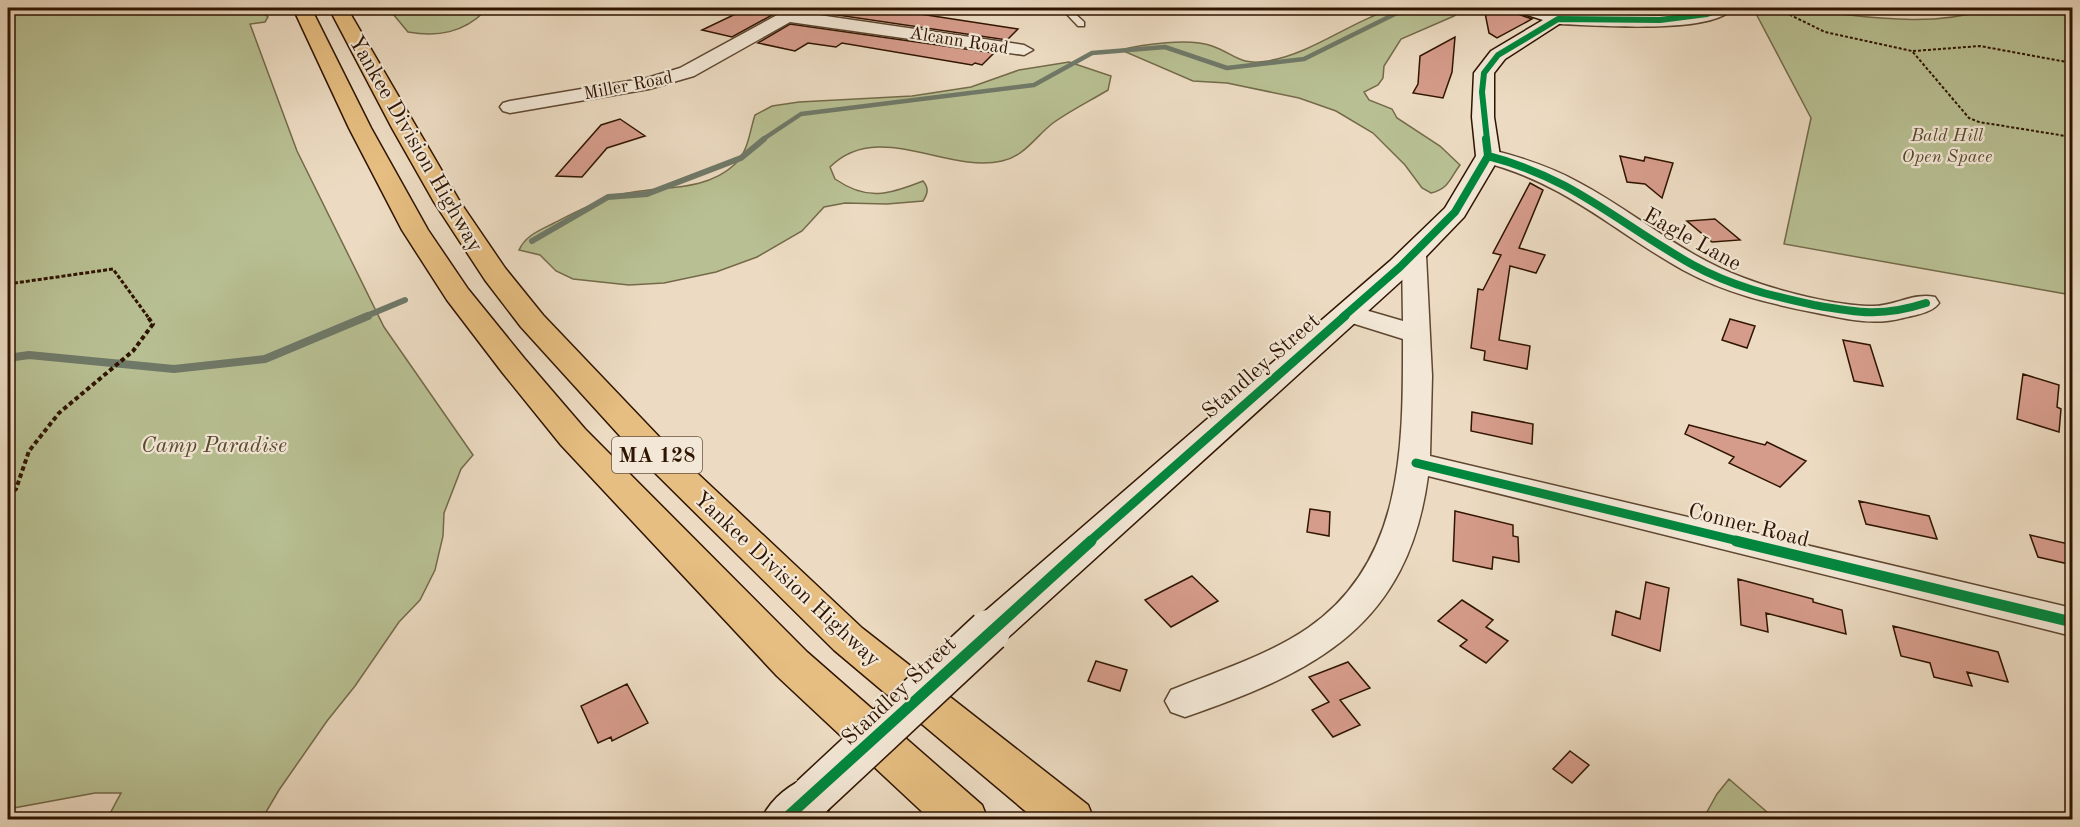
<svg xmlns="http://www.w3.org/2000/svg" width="2080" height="827" font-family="'Old Standard TT',serif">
<rect width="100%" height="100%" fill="#ecdbc2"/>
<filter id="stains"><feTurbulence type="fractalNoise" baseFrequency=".00333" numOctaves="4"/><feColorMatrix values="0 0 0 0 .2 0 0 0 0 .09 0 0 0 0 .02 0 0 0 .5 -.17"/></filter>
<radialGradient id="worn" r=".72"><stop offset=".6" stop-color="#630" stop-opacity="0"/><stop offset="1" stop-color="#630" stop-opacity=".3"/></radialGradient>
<path fill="#b8c093" stroke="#746a4a" stroke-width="1.5" d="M8,8H257L268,17L265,22L250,24L297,151L384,327L473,455L461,469L444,513L443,536L435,570L420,600L399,622L355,686L327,721L279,790L262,819H107L121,793H95L8,809Z
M388,8H484L485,11C463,33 438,37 408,32Z
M1396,8H1465L1454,16L1401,39L1384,66L1383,78L1378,85L1364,92L1369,100L1392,109L1397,118L1440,146L1460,165C1450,178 1449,189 1431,193L1422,188L1405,165L1373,133L1336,111L1299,98L1227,83L1193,81L1121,50C1143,44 1190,38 1212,46C1235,54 1239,66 1268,61C1314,53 1352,20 1396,8Z
M1753,8C1831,7 1911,33 1985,10L1980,8H2072V295L1784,244L1811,118Z
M1069,62L1111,76L1108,90C1090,101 1071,110 1053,123C1036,136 1025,156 1002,161C947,174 878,119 830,167L835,179C867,201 888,195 923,181C929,188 928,193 923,201L887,204L845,203L824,207L802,231L757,257L716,272L664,283L629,285L573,279L556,271L540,255L519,250C526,235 539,231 554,223C572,214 592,203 612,197C650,184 702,195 734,165C749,151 749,133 755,115L772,106L799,102L912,96L971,87L1019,70Z
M1729,779L1775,819H1703L1717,794Z"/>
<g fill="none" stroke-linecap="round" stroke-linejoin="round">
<path stroke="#6f7968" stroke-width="4.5" d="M762,140L801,114L1034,85L1092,53L1165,47L1227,68L1304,59L1407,8"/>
<path stroke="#6f7968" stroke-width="6" d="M532,241L608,197L647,194L741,158L764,139
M364,317L405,300"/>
<path stroke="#6f7968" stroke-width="8" d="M8,358L29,355L174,369L265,359L368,316"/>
</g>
<path fill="#d69c8b" stroke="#2f1400" stroke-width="1.5" d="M748,8L783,9L732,37L702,30Z
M812,8H881L1018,29L1007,40L810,11Z
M1492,12L1518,14L1532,19L1497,38L1489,33L1485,13Z
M790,24L994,53L982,65L975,63L972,65L842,43L836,47L808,43L795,51L758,43Z
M1455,37L1452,72L1443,98L1413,93L1418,84L1420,56Z
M620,119L645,136L607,148L582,177L556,176L601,125Z
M1620,156L1644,161L1645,157L1673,163L1662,198L1645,184L1627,182Z
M1530,183L1543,190L1519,248L1545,255L1536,273L1510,266L1499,340L1530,346L1527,369L1484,360L1485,351L1471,348L1478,289L1483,290L1501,255L1493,253Z
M1715,219L1740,240L1712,242L1687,221Z
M1730,319L1755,326L1747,348L1722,340Z
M1843,340L1870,345L1883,386L1854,381Z
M2023,374L2059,385L2057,407L2061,409L2059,432L2017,419Z
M1472,412L1533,424L1532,444L1471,431Z
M1689,425L1765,445L1767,442L1806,461L1780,487L1729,463L1734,457L1685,434Z
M1859,501L1929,516L1937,539L1866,524Z
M1310,509L1330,512L1329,536L1307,532Z
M1455,511L1513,525V536L1518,537L1519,562L1493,557L1492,569L1453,561Z
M2030,535L2073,545V565L2038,557Z
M1192,576L1218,601L1171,627L1145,600Z
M1738,579L1813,599V602L1842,610L1846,634L1766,613L1768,632L1741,625Z
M1646,582L1669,588L1660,651L1612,635L1616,611L1640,619Z
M1462,600L1493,620L1486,627L1508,641L1486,663L1460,646L1467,640L1438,621Z
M1893,626L1998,652L2008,682L1967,672L1972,686L1934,677L1930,663L1901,656Z
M1096,661L1127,670L1120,691L1088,681Z
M1348,662L1370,688L1340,700L1360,725L1333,737L1312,710L1329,702L1309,677Z
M627,684L648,723L612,741L611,737L598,743L581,706Z
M1570,751L1589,765L1572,783L1553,769Z"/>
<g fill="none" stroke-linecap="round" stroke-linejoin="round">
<defs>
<path id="lane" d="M1061,8H1069L1084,22V26H1078Z"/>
<path id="street" d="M790,8H810L805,13L1024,45L1033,50L1024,55L790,22L694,76L649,89L510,113L503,111L500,107L503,103L510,101L647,78L680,68Z
M1710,8H1733C1713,35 1592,25 1558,24L1549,19L1558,14L1664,16Z
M1488,149C1520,157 1549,166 1578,182C1635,212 1683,256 1744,278C1778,291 1836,306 1873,306C1894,306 1915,292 1935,297L1939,303C1932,313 1915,315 1903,318C1873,326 1846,319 1817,313C1771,304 1725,293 1683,270C1610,229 1566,183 1480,161L1477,156L1480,151Z
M1414,248L1423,250L1426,255L1432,376L1430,456L2072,608V636L1428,476C1408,626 1316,672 1185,717L1171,712L1165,701L1171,690C1217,671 1267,656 1308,628C1405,561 1403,444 1403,339L1339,319L1335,313L1339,307L1348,305L1403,321L1402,255L1405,250Z"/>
<path id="secondary" d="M1516,8C1530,6 1558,6 1567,19L1505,59L1494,73V117L1500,156L1464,217L1410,273L1003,642L989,647L975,642L969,631L975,620L1390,261L1445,208L1476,156L1472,117L1474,73L1491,51L1543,20L1518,12Z
M812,775L828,781L835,796L828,811L818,820H761C771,798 790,784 812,775Z"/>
<path id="highway" d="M293,8H311L371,128L428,230L468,289L524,358L585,429L807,652L982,805L988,820H931L777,676L561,445L502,372L447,300L402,230L349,128Z
M329,8H347L460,202L505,268L543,315L664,442L862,628L1088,805L1094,820H1036L834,650L640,458L521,327L485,280L434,202L392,128Z"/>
</defs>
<use href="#lane" stroke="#5e4630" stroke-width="3"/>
<use href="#street" stroke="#5e4630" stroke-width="3"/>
<use href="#secondary" stroke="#2f1400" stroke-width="3"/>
<use href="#highway" stroke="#2f1400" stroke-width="3"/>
<path stroke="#2f1400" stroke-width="2" stroke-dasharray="3 2" stroke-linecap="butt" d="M1776,8L1825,32L1912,51L1969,118L1979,122L2072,137
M1913,51L1980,46L2072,63"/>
<path stroke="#2f1400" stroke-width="3" stroke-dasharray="4 2" stroke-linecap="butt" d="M8,284L113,269L148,317"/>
<path stroke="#2f1400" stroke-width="4" stroke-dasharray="4.5 3" stroke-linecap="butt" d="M8,496L16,489L29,451L59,413L133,351L153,324L147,316"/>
<use href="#lane" fill="#f3e8d7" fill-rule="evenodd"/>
<use href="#street" fill="#f3e8d7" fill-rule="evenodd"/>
<use href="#secondary" fill="#f3e8d7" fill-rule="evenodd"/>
<use href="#highway" fill="#e6be81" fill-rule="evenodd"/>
<defs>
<path id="secondary-bridge" d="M812,796L989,631"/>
</defs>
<use href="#secondary-bridge" stroke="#2f1400" stroke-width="45" stroke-linecap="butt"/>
<use href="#secondary-bridge" stroke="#f3e8d7" stroke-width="42"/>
<defs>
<path id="cycleway-far3" d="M1487,140L1482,92L1484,73L1498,55L1558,19L1660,20L1707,14L1725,8"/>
<path id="cycleway-far2" d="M1488,156C1574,178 1619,224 1693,265C1731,286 1772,296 1814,305C1858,313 1883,317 1926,303
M1343,317L1400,267L1455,212L1488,156L1486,139"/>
<path id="cycleway-far1" d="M1416,463L1742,542
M1089,542L1345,316"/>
<path id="cycleway" d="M1736,541L2072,622
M784,820L1091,541"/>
</defs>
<use href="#cycleway-far3" stroke="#f3e8d7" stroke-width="8"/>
<use href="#cycleway-far2" stroke="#f3e8d7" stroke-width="10"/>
<use href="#cycleway-far1" stroke="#f3e8d7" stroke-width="13"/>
<use href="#cycleway" stroke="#f3e8d7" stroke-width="15"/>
<use href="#cycleway-far3" stroke="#00873e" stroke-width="6"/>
<use href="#cycleway-far2" stroke="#00873e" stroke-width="8"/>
<use href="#cycleway-far1" stroke="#00873e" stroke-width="9"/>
<use href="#cycleway" stroke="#00873e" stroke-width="11"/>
</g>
<g text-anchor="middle" stroke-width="4.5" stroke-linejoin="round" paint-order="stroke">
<g font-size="18" fill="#2f1400" stroke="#f3e8d7">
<text transform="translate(959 40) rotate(9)" y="6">Alcann Road</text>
<text transform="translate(628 85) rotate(-11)" y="6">Miller Road</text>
</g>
<g font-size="18" font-style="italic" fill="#58482c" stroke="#f3e8d7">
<text x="1947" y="141">Bald Hill<tspan x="1947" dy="21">Open Space</tspan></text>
</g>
<rect fill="#f3e8d7" stroke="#6a5440" stroke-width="1.5" x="612" y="437" width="90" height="36" rx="4.5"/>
<g font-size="21" font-weight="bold" fill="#2f1400">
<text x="657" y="462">MA 128</text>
</g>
<g font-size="22" fill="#2f1400" stroke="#f3e8d7">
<text transform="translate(417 143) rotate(60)" y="8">Yankee Division Highway</text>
<text transform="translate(1693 238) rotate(29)" y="8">Eagle Lane</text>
<text transform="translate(1260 365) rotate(-41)" y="8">Standley Street</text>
<text transform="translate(1749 524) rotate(14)" y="8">Conner Road</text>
<text transform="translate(788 578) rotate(43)" y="8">Yankee Division Highway</text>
<text transform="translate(898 690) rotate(-43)" y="8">Standley Street</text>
</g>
<g font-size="22" font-style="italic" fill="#58482c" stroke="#f3e8d7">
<text x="214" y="452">Camp Paradise</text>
</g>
</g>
<rect width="2080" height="827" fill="none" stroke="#ecdbc2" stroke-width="30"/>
<rect x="9" y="9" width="2062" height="809" fill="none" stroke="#2f1400" stroke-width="3"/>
<rect x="15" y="15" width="2050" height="797" fill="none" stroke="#2f1400" stroke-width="1.5"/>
<rect width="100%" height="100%" filter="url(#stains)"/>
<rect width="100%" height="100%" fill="url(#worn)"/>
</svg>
